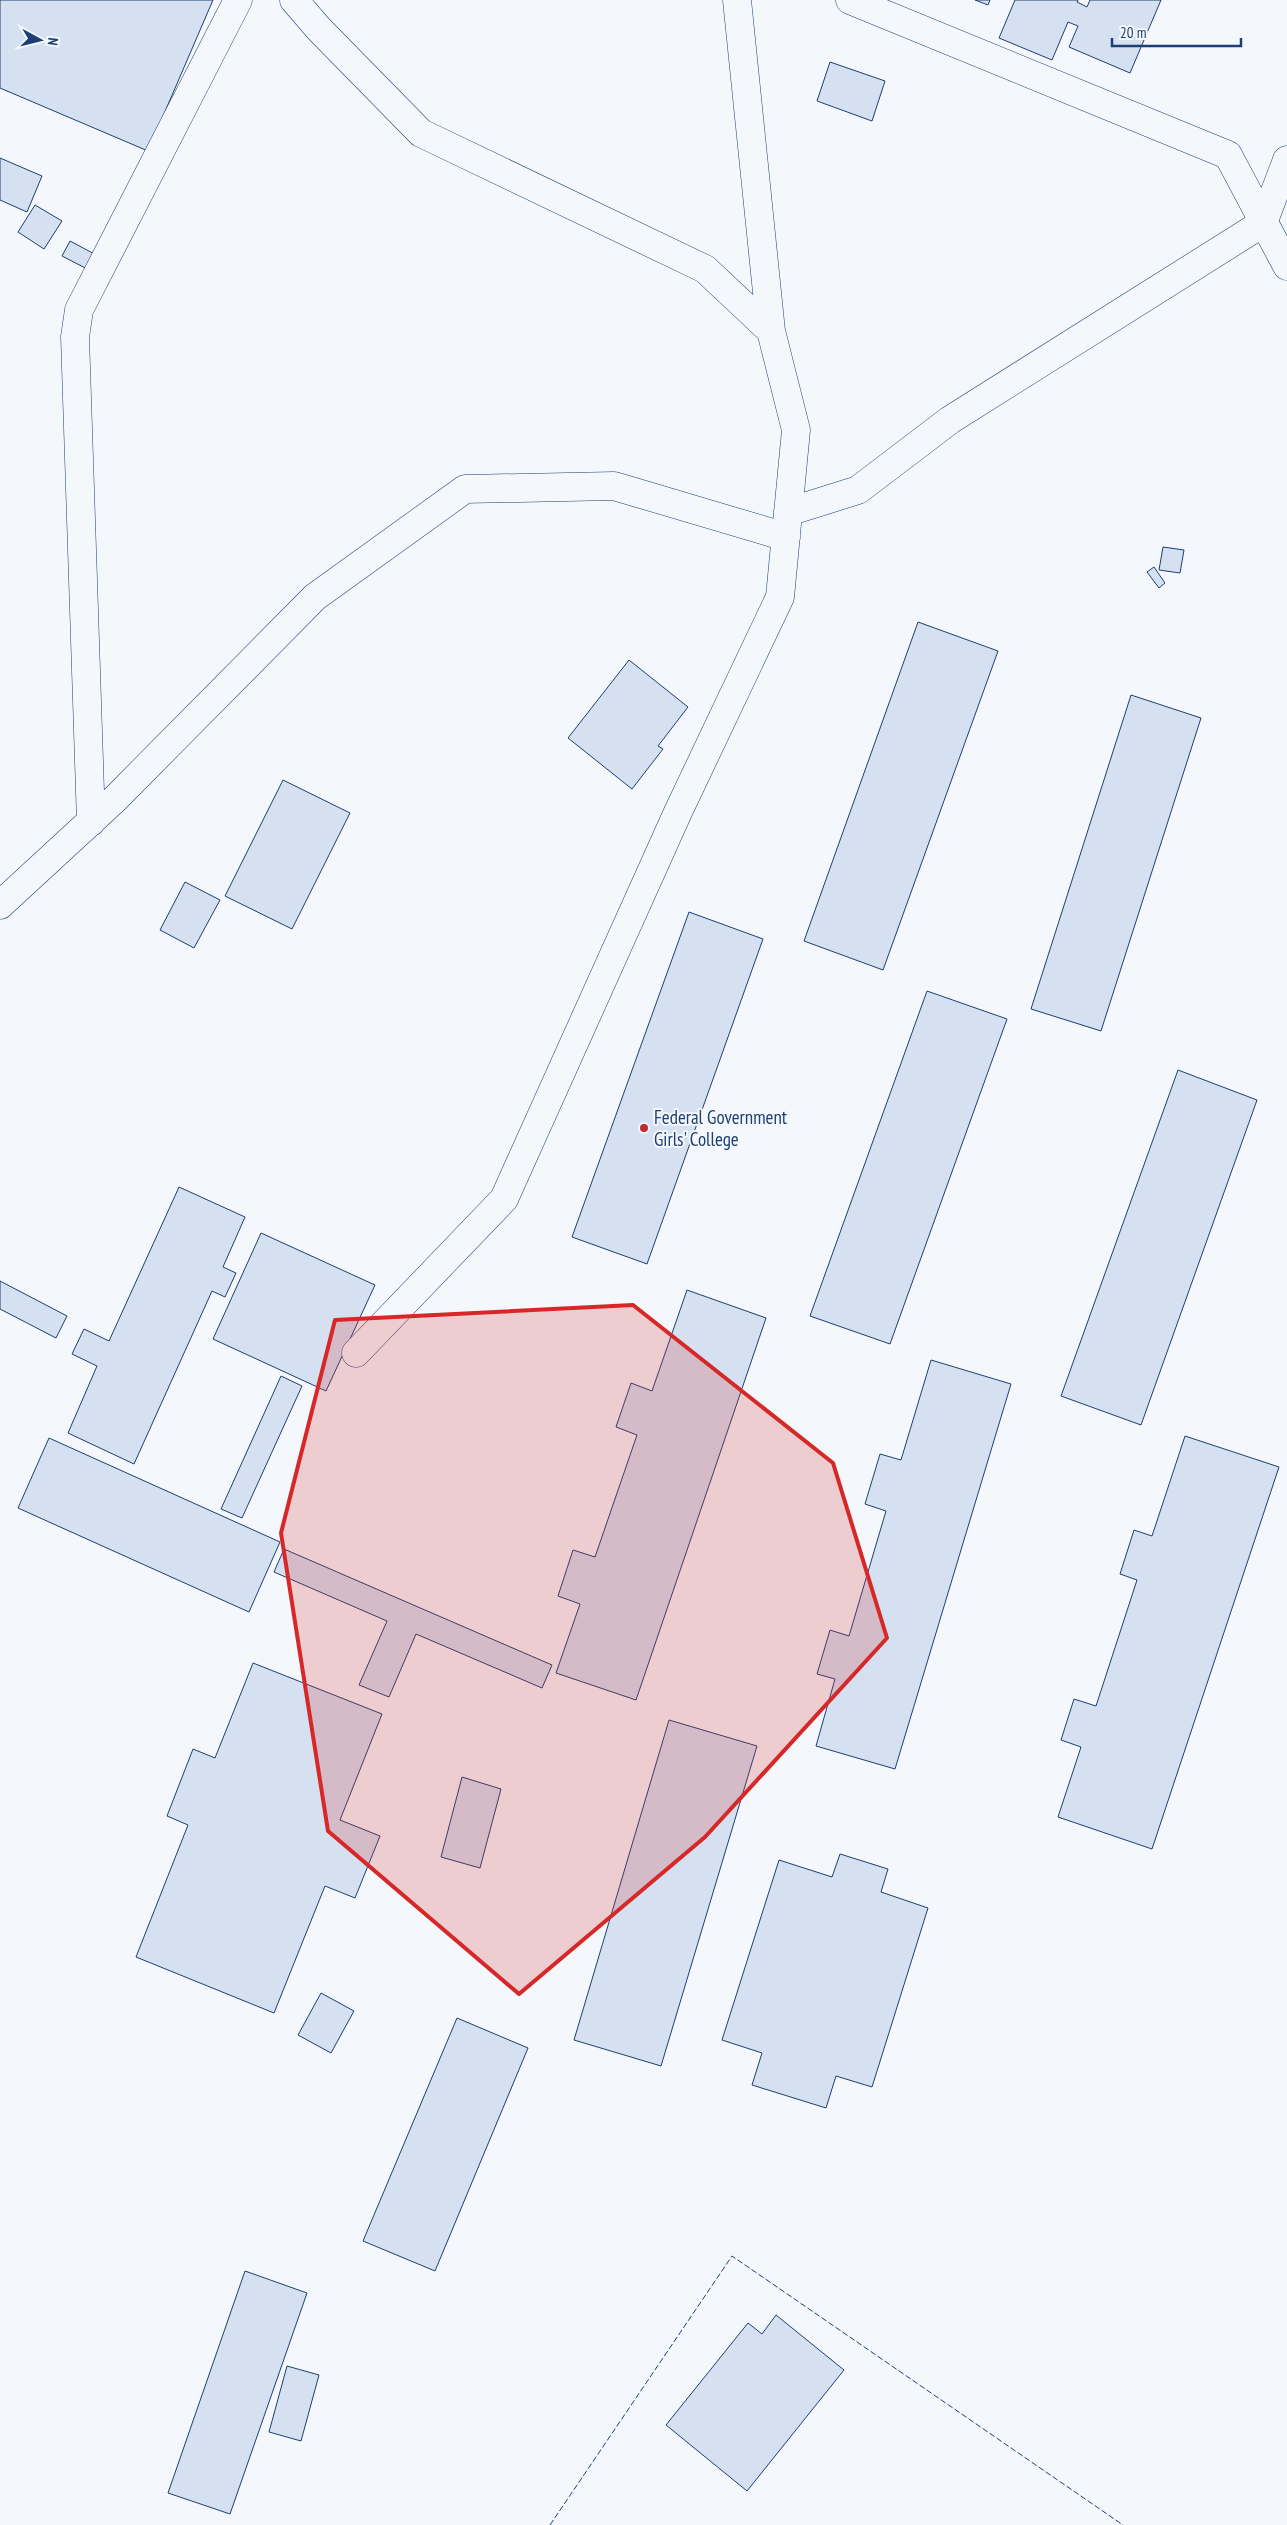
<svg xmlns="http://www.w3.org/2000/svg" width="1287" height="2525" font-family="'PT Sans Narrow',sans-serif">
<rect width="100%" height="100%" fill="#f4f7fb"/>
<path fill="#d5e0f0" stroke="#1d3f73" d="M0,0H213L148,151L0,88Z
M975,0H990L988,5Z
M1015,0H1078L1077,2L1087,7L1090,0H1161L1130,73L1069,47L1078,26L1068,22L1052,60L999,38Z
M830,62L885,81L872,121L817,101Z
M0,158L42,176L27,212L0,200Z
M35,205L62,221L44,249L18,232Z
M70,241L102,258L95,273L62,256Z
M1163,547L1184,550L1180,573L1159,570Z
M1154,567L1165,583L1159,588L1147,572Z
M918,622L998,651L883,970L804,941Z
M629,660L688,707L658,746L663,749L632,789L568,738Z
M1131,695L1201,718L1101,1031L1031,1009Z
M283,780L350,813L292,929L225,896Z
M185,882L220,900L194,948L160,930Z
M689,912L763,939L647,1264L572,1237Z
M927,991L1007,1019L890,1344L810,1316Z
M1178,1070L1257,1100L1141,1425L1061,1396Z
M179,1187L245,1217L223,1267L236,1273L225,1297L212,1291L134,1464L68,1433L97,1366L72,1354L84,1329L109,1341Z
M261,1233L375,1285L326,1391L213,1339Z
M0,1281L67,1316L56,1338L0,1309Z
M687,1290L766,1318L636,1700L556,1673L580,1604L558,1596L573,1550L595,1557L637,1435L616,1427L631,1383L652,1391Z
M931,1360L1011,1384L895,1769L816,1746L835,1679L817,1674L830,1630L849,1636L886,1511L865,1504L880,1454L901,1460Z
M281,1376L302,1386L242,1518L221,1509Z
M1185,1436L1279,1467L1152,1849L1058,1817L1081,1747L1061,1740L1074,1699L1096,1706L1137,1580L1120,1574L1134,1530L1152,1536Z
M49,1438L280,1542L249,1612L18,1508Z
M284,1549L552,1665L542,1688L416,1634L389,1697L359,1685L387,1621L274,1572Z
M253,1663L382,1714L340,1820L380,1836L355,1898L325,1886L274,2013L136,1957L188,1825L167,1816L193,1749L215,1758Z
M669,1720L757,1746L661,2066L574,2040Z
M462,1777L501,1789L480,1868L441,1857Z
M840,1854L888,1869L881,1892L928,1908L872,2087L836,2076L826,2108L752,2085L762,2053L722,2040L779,1860L832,1877Z
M321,1993L354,2011L331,2053L298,2035Z
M457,2018L528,2048L435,2271L363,2241Z
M245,2271L307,2293L230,2514L168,2493Z
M776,2315L844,2370L747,2491L666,2425L748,2323L762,2334Z
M287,2366L319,2375L301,2441L269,2432Z"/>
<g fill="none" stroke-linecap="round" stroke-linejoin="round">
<defs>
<path id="minor" d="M294,0L318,28L421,133L705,269L771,331L796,430L780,597L678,812L504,1199L356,1353
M737,0L771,331
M850,0L1228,155L1287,266
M788,512L858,490L950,420L1263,223L1287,160
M91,822L75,337L79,310L238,0
M0,905L115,799L315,597L465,489L614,486L786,537"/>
</defs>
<use href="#minor" stroke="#1d3f73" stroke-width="29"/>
<use href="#minor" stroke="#f4f7fb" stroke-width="28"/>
<path stroke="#1d3f73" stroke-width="1" stroke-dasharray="6 2.5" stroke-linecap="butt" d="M550,2525L732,2256L1123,2525"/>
</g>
<path fill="#d62828" fill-opacity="0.2" stroke="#d62828" stroke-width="4" stroke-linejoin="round" d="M633,1305L833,1463L887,1638L705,1837L519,1994L328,1831L281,1533L335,1320Z"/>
<circle fill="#c62828" stroke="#f4f7fb" stroke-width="2" cx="644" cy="1128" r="5"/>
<g text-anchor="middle" stroke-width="4" stroke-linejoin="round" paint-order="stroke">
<g font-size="19" fill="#1d3f73" stroke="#f4f7fb" text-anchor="start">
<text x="654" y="1124">Federal Government<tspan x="654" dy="22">Girls' College</tspan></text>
</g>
</g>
<g transform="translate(40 40) rotate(97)" stroke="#f4f7fb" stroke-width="4" paint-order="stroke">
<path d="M0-4L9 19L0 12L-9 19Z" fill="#1d3f73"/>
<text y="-8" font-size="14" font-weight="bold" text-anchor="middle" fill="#1d3f73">N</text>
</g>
<path d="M1112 38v8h129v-8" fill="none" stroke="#1d3f73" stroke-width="2.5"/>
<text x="1120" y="38" font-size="15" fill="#1d3f73" stroke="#f4f7fb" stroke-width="4" paint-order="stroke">20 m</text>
</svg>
